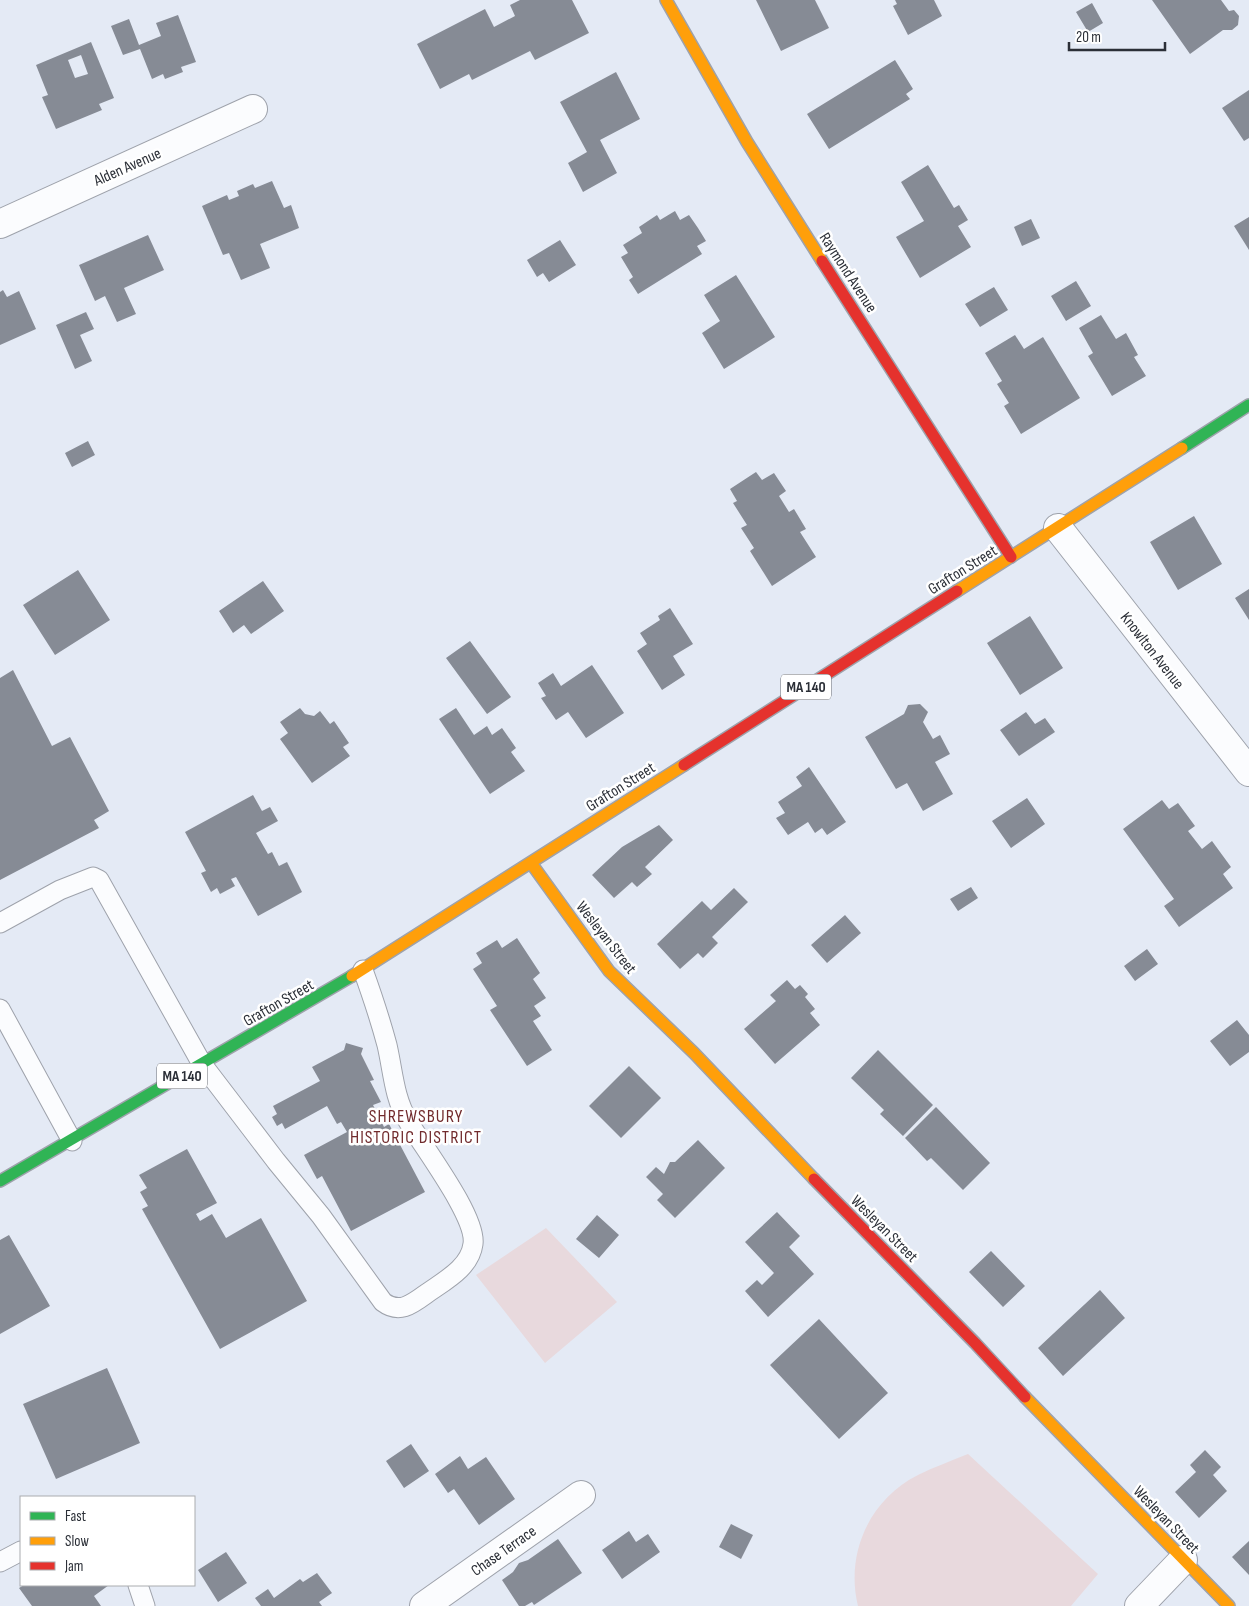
<svg xmlns="http://www.w3.org/2000/svg" width="1249" height="1606" font-family="'Sofia Sans Condensed',sans-serif">
<rect width="100%" height="100%" fill="#e4eaf5"/>
<path fill="#e8d9dd" d="M546,1228L617,1302L545,1363L476,1275Z
M968,1454L1098,1574L1071,1606H858C845,1553 870,1499 918,1475C934,1467 951,1461 968,1454Z"/>
<path fill="#868b95" fill-rule="evenodd" d="M520,0H572L589,33L535,60L530,51L472,80L469,74L440,89L417,44L485,9L494,27L515,16L510,5Z
M756,0H815L829,28L781,51Z
M895,0H934L942,16L908,35L893,6L897,4Z
M1152,0H1221L1229,11L1234,10L1239,16L1238,25L1232,30H1223L1190,54Z
M1092,3L1103,23L1088,32L1076,12Z
M178,15L196,62L181,67L183,72L165,79L163,74L152,79L140,49L123,55L111,26L129,19L139,45L161,36L156,23Z
M91,42L114,98L99,104L102,110L56,129L42,97L48,95L36,65ZM81,55L88,74L75,78L68,60Z
M895,60L913,89L906,94L910,99L829,149L807,114Z
M616,72L640,119L600,140L617,173L583,192L568,163L587,152L560,102Z
M1249,90V138L1244,141L1222,108Z
M928,165L954,208L959,205L968,220L958,226L971,247L920,278L896,237L924,221L901,182Z
M272,181L284,208L291,205L299,228L260,244L270,268L241,280L229,253L223,255L202,206L227,195L229,200L239,196L237,191L253,184L255,188Z
M675,211L680,220L689,215L698,228L706,241L697,246L702,254L638,294L629,280L633,277L621,257L628,253L623,245L642,233L639,227L657,215L660,220Z
M1249,217V250L1234,226Z
M1031,219L1040,238L1022,246L1014,227Z
M148,235L164,270L124,288L136,314L117,322L105,296L95,301L79,265Z
M560,240L576,265L549,282L543,273L537,277L527,260Z
M736,275L775,337L724,369L702,333L720,321L704,295Z
M1076,281L1091,306L1066,321L1051,296Z
M994,287L1008,310L980,327L965,304Z
M3,290L7,297L19,291L36,329L0,345V292Z
M86,312L94,329L80,335L92,361L75,369L56,325Z
M1101,315L1116,339L1126,333L1138,355L1134,357L1146,376L1112,396L1088,356L1093,353L1079,328Z
M1015,335L1024,349L1043,337L1080,398L1021,434L1004,406L1009,403L997,384L1002,381L985,353Z
M88,441L95,455L72,467L65,453Z
M756,472L762,480L774,473L786,491L779,496L789,512L794,509L806,529L800,532L816,557L772,586L750,551L754,548L741,528L747,525L733,503L737,501L730,489Z
M1194,516L1222,564L1178,590L1150,542Z
M78,570L110,620L55,655L23,605Z
M263,581L284,611L251,634L244,625L233,633L219,611Z
M1249,589V620L1235,598Z
M670,608L693,644L673,656L685,675L662,690L637,651L647,644L640,633L660,620L658,616Z
M1030,616L1063,668L1020,695L987,643Z
M470,641L511,697L487,714L446,658Z
M592,665L624,713L586,738L568,712L556,720L541,698L546,696L538,683L553,673L561,686Z
M13,670L52,746L70,737L109,811L94,820L99,828L0,880V678Z
M920,704L928,712L923,722L933,739L940,735L950,754L935,762L953,794L923,811L907,783L896,789L865,737L904,714L908,705Z
M300,708L305,714L314,716L320,711L330,724L334,721L349,743L343,747L350,756L312,783L280,739L288,733L280,722Z
M456,708L474,735L487,726L492,735L502,728L516,748L511,752L525,771L490,794L439,719Z
M1026,712L1035,724L1045,718L1055,732L1019,756L1000,730Z
M809,767L846,822L827,835L822,828L815,833L808,822L788,835L776,818L785,813L778,802L802,786L796,777Z
M253,795L262,811L270,807L278,821L256,833L268,854L272,852L279,866L287,862L302,892L258,916L236,877L231,879L235,886L220,894L217,888L211,892L201,873L206,871L185,832Z
M1027,798L1045,824L1011,848L992,821Z
M1162,800L1169,809L1178,803L1195,826L1188,831L1202,849L1212,841L1231,867L1223,874L1233,888L1179,927L1164,906L1174,899L1123,829Z
M659,825L673,840L645,867L652,874L637,887L632,882L614,898L592,875L622,847Z
M971,887L978,898L958,911L950,899Z
M734,888L748,902L712,937L718,943L703,958L698,953L680,969L657,944L702,901L711,910Z
M845,915L861,933L827,963L811,945Z
M517,938L540,973L533,979L546,998L534,1006L541,1016L533,1021L552,1050L527,1066L490,1010L497,1006L473,969L482,963L476,953L497,940L502,948Z
M1147,949L1158,964L1135,981L1124,966Z
M787,980L795,989L800,985L808,994L805,997L815,1009L810,1013L820,1025L775,1064L744,1029L776,1001L770,995Z
M1237,1020L1249,1035V1052L1230,1066L1210,1041Z
M346,1043L363,1048L361,1054L374,1080L370,1081L381,1102L373,1105L384,1127L389,1124L425,1192L351,1231L322,1176L317,1179L304,1155L347,1132L341,1122L337,1124L327,1106L285,1129L282,1123L277,1126L272,1117L277,1114L273,1106L320,1081L312,1067L344,1050Z
M878,1050L933,1105L903,1136L880,1114L884,1110L851,1078Z
M629,1066L661,1098L621,1138L589,1106Z
M936,1107L990,1163L963,1190L931,1158L927,1161L905,1138Z
M698,1140L725,1168L675,1218L657,1200L663,1194L646,1177L656,1167L664,1174L670,1162H675Z
M187,1149L217,1203L196,1214L200,1221L212,1214L226,1238L261,1218L307,1301L220,1349L142,1209L148,1206L140,1192L147,1188L139,1175Z
M777,1212L800,1236L789,1247L814,1274L768,1317L745,1291L757,1280L762,1285L774,1273L745,1242Z
M597,1215L619,1235L599,1258L576,1239Z
M9,1235L50,1306L0,1334V1240Z
M991,1251L1025,1286L1003,1307L969,1272Z
M1100,1290L1125,1318L1063,1376L1038,1348Z
M819,1319L888,1393L839,1439L770,1365Z
M107,1368L140,1443L56,1479L23,1404Z
M411,1444L429,1471L404,1488L386,1461Z
M1205,1450L1221,1467L1213,1475L1227,1491L1199,1518L1175,1492L1196,1472L1190,1465Z
M460,1456L468,1469L486,1457L515,1499L479,1525L454,1489L448,1493L435,1474Z
M731,1524L753,1535L741,1559L719,1547Z
M629,1531L636,1542L648,1534L660,1552L622,1579L602,1550Z
M558,1539L582,1573L534,1605L532,1602L525,1606H519L502,1580L513,1572L519,1563L528,1560Z
M1249,1541V1575L1232,1557Z
M226,1552L247,1583L218,1602L198,1570Z
M317,1573L332,1593L319,1602L322,1606H261L255,1598L268,1589L274,1598L300,1579L303,1582Z
M24,1585H109L94,1596L101,1606H32L19,1588Z"/>
<g fill="none" stroke-linecap="round" stroke-linejoin="round">
<defs>
<path id="lane" d="M0,923L60,890L93,877L99,880L202,1064L276,1161L321,1216L383,1302C399,1314 411,1305 426,1294C444,1281 470,1268 473,1244C477,1217 423,1147 408,1121C394,1098 393,1071 387,1045C380,1019 372,995 363,970
M0,1009L72,1141
M0,1562L21,1551
M138,1585L145,1606"/>
<path id="street" d="M0,224L253,109
M1058,528L1249,772
M424,1606L581,1495
M1139,1606L1183,1560"/>
<path id="fast" d="M1182,448L1249,405
M0,1181L352,976"/>
<path id="slow" d="M666,0L747,142L822,261
M957,591L1182,448
M531,863L609,971L694,1053L814,1179
M352,976L684,765
M1025,1397L1229,1606"/>
<path id="jam" d="M822,261L1011,557
M684,765L957,591
M814,1179L975,1343L1025,1397"/>
</defs>
<use href="#lane" stroke="#9ea2ab" stroke-width="21"/>
<use href="#street" stroke="#9ea2ab" stroke-width="30"/>
<use href="#fast" stroke="#9ea2ab" stroke-width="14"/>
<use href="#slow" stroke="#9ea2ab" stroke-width="14"/>
<use href="#jam" stroke="#9ea2ab" stroke-width="14"/>
<use href="#lane" stroke="#fbfcfe" stroke-width="19"/>
<use href="#street" stroke="#fbfcfe" stroke-width="28"/>
<use href="#fast" stroke="#30b455" stroke-width="11"/>
<use href="#slow" stroke="#ff9f0a" stroke-width="11"/>
<use href="#jam" stroke="#e5322d" stroke-width="11"/>
</g>
<g text-anchor="middle" stroke-width="5" stroke-linejoin="round" paint-order="stroke">
<g fill="#fff" stroke="#6b6d73" stroke-width="1">
<rect x="781" y="674.5" width="50" height="25" rx="4"/>
<rect x="157" y="1063.5" width="50" height="25" rx="4"/>
</g>
<g font-size="15" font-weight="bold" fill="#2b2f37">
<text x="806" y="692">MA 140</text>
<text x="182" y="1081">MA 140</text>
</g>
<g font-size="16" fill="#2b2f37" stroke="#fff">
<text transform="translate(127 166) rotate(-24)" y="6">Alden Avenue</text>
<text transform="translate(849 272) rotate(57)" y="6">Raymond Avenue</text>
<text transform="translate(962 569) rotate(-32)" y="6">Grafton Street</text>
<text transform="translate(1153 650) rotate(52)" y="6">Knowlton Avenue</text>
<text transform="translate(620 786) rotate(-32)" y="6">Grafton Street</text>
<text transform="translate(607 937) rotate(52)" y="6">Wesleyan Street</text>
<text transform="translate(278 1002) rotate(-30)" y="6">Grafton Street</text>
<text transform="translate(885 1228) rotate(45)" y="6">Wesleyan Street</text>
<text transform="translate(1167 1519) rotate(46)" y="6">Wesleyan Street</text>
<text transform="translate(503 1550) rotate(-35)" y="6">Chase Terrace</text>
</g>
<g font-size="18" letter-spacing="1" fill="#712b2d" stroke="#fff">
<text x="416" y="1122">SHREWSBURY<tspan x="416" dy="21">HISTORIC DISTRICT</tspan></text>
</g>
</g>
<rect x="20" y="1496" width="175" height="90" fill="#ffffff" stroke="#aaacaf"/>
<rect x="30" y="1512" width="25" height="8" fill="#30b455" stroke="#aaacaf"/>
<text x="65" y="1521" font-size="15" fill="#2b2f37">Fast</text>
<rect x="30" y="1537" width="25" height="8" fill="#ff9f0a" stroke="#aaacaf"/>
<text x="65" y="1546" font-size="15" fill="#2b2f37">Slow</text>
<rect x="30" y="1562" width="25" height="8" fill="#e5322d" stroke="#aaacaf"/>
<text x="65" y="1571" font-size="15" fill="#2b2f37">Jam</text>
<path d="M1069 42v8h96v-8" fill="none" stroke="#2b2f37" stroke-width="2.5"/>
<text x="1076" y="42" font-size="15" fill="#2b2f37" stroke="#ffffff" stroke-width="4" paint-order="stroke">20 m</text>
</svg>
